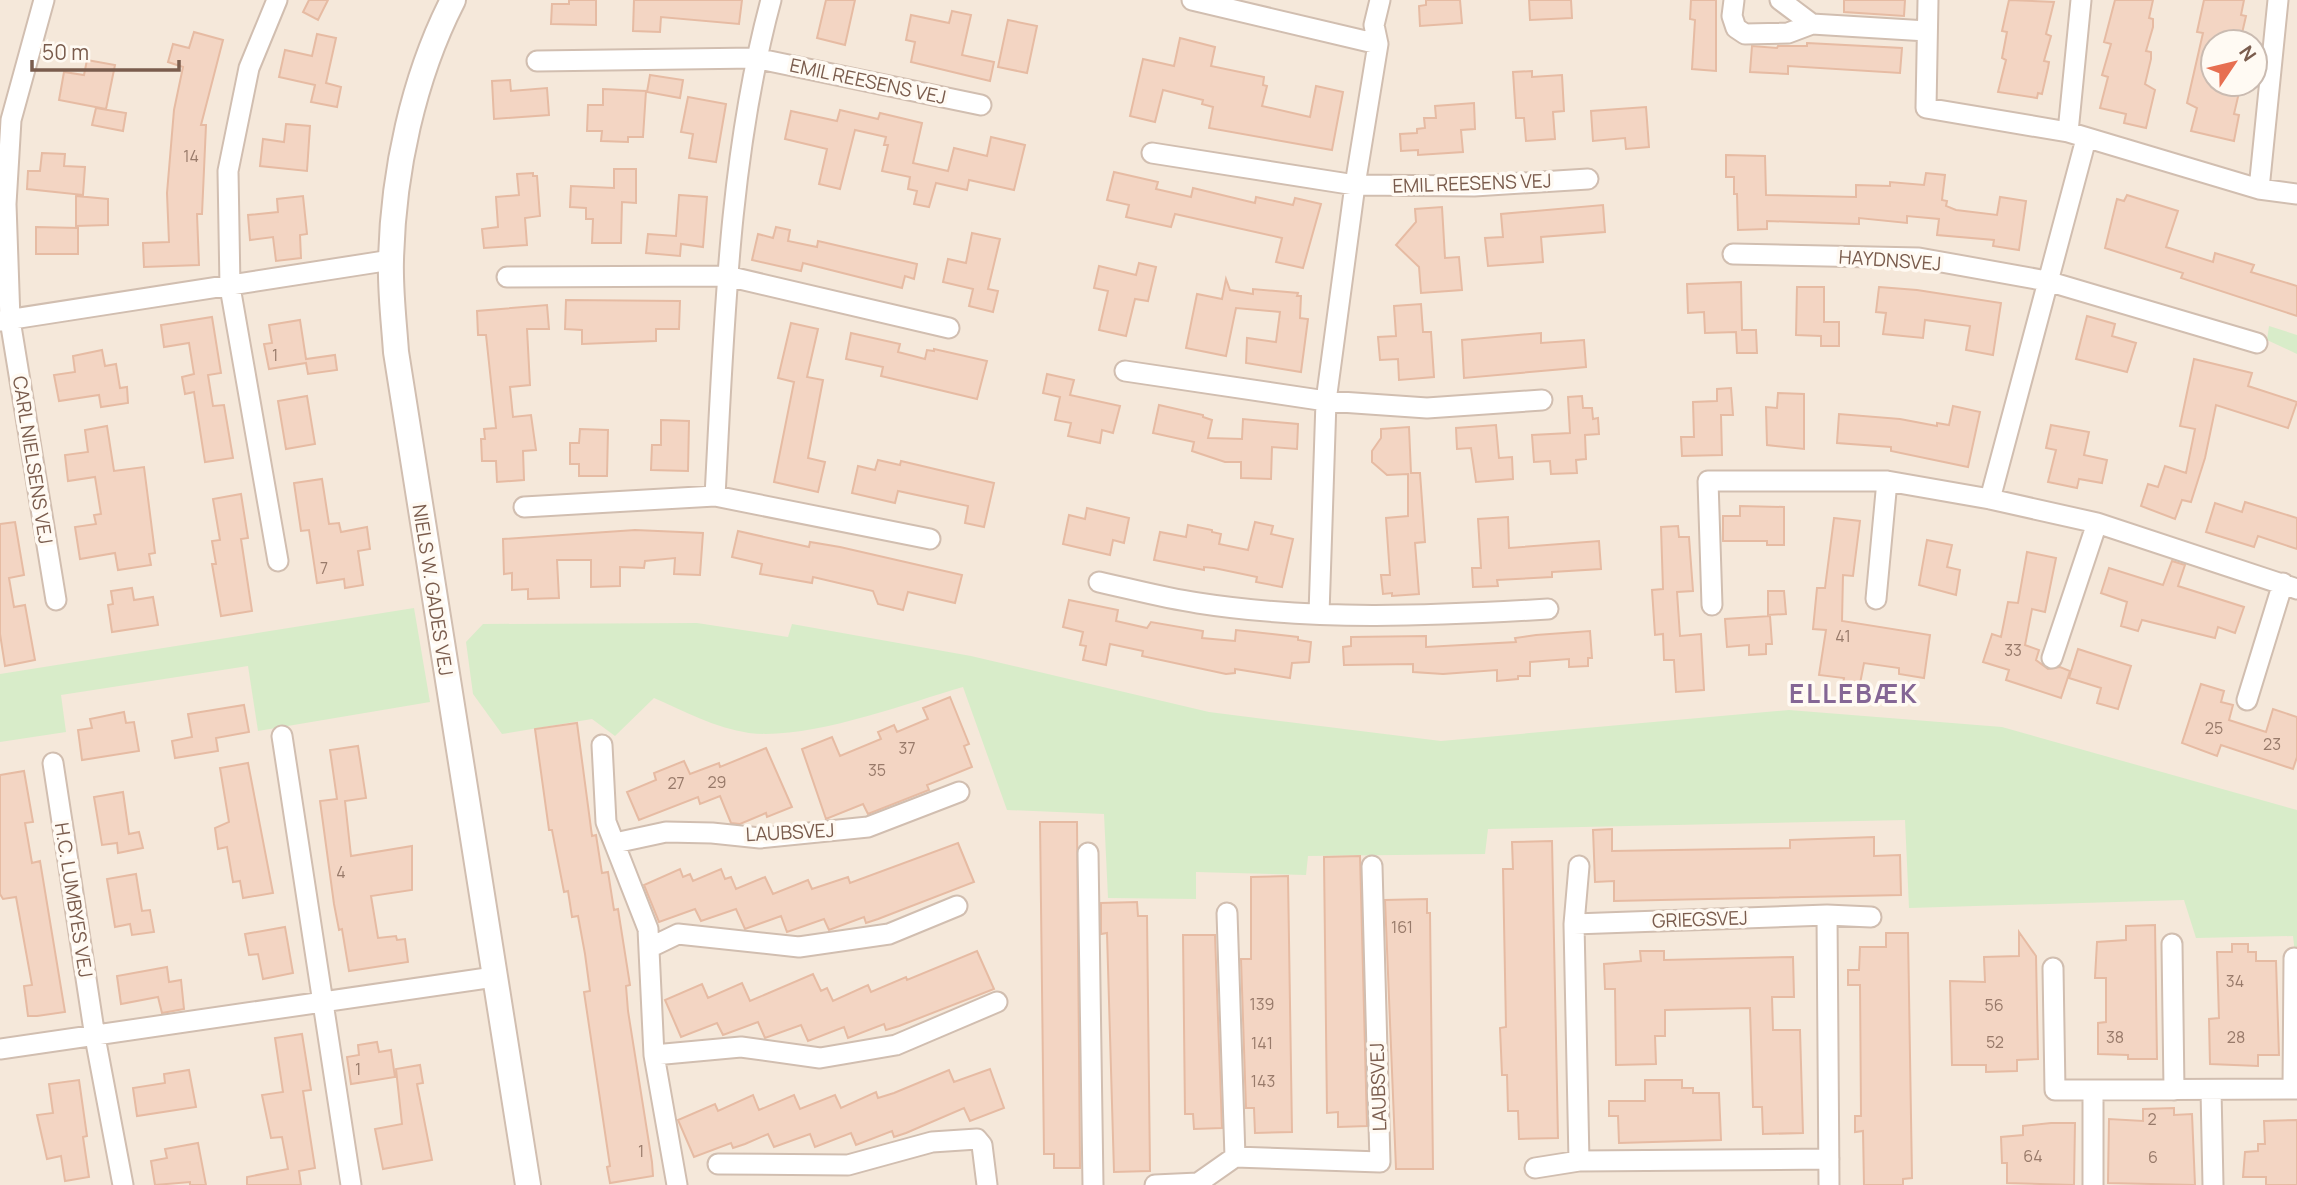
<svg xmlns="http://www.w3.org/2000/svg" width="2297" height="1185" font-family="Manrope,sans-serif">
<rect width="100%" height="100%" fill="#fdf6ec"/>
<path fill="#f5e8da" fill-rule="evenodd" d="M0,0H2297V1185H0ZM2213,42H2255V84H2213Z"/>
<path fill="#d8ecc9" d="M2269,326L2297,335V354L2267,340Z
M414,608L430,702L258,731L248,666L61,695L66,732L0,742V674Z
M697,623L788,637L792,624L971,656L1209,712L1441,741L1789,710L2002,727L2297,810V971L2293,936L2196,938L2184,900L1909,908L1905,820L1488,829L1485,854L1308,856L1306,875L1196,872V899L1108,898L1104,814L1007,810L963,687C904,704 810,740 749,733C715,728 684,711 654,698L615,736L592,719L502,734L473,694L466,642L483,624Z"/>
<path fill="#f3d5c3" stroke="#e6bba3" stroke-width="2" d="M309,0H328L318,20L303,12Z
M569,0H596V25L551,24L552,4H569Z
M634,0H742L739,24L661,17L660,32L633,31Z
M826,0H855L845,45L817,38Z
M1426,0H1460L1462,23L1420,26L1419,6L1426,5Z
M1529,0H1571L1572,18L1530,20Z
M1691,0H1716V71L1692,69L1695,20L1690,19Z
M1844,0H1905L1904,16L1844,12Z
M2009,0L2054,2L2046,34L2051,36L2044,61L2049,62L2048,68L2042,94L2038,93L2037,98L1998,92L2006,60L2002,58L2007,32L2002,31Z
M2115,0H2153L2149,18L2153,19V27L2146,51L2151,52V59L2145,84L2155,90L2146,128L2124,123L2126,114L2100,108L2108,77L2102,75L2111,44L2104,42Z
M2204,0H2244L2241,15L2246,16L2240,42H2213V84H2241L2234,114L2239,115L2234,141L2191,131L2197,108L2187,103L2203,33L2197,32Z
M952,11L971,15L962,55L994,62L990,81L911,62L915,42L906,40L911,15L949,23Z
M1008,20L1037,26L1027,73L998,67Z
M194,32L223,40L201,125H206L202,214H197L199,265L144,267L143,243L169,242L167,193L174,110L183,67L168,62L173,44L189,48Z
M317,34L336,38L326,83L341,87L337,107L311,102L315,85L279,77L285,50L312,56Z
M1180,38L1215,47L1211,66L1264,77L1263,85L1267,86L1262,106L1310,117L1316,86L1343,92L1332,150L1209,128L1213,107L1202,104L1203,100L1163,90L1155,122L1130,116L1143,59L1174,66Z
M1807,43L1902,48L1900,73L1788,66V74L1750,72L1752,46L1777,48L1778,46H1807Z
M87,60L115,65L106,109L59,100L64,72L84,75Z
M1532,71V77L1562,75L1564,111L1553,112L1555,139L1526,141L1524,118H1516L1513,72Z
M650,75L683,80L680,98L647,92Z
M510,80L511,91L547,88L549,115L494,119L492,81Z
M603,89L646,91L643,137H628V142L601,141L602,131H587L588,105H603Z
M688,97L726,104L716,162L689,158L693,134L681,132Z
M1474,103L1475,129L1461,130L1463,152L1418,155V150L1401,151L1400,134L1417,133V129L1425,128L1424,118H1436L1435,106Z
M1646,107L1649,147L1626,149L1625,138L1593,141L1591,111Z
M96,108L126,113L123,131L92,125Z
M840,110L878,119L880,113L922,123L913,163L948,171L954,148L987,156L991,137L1025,145L1014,190L969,180L967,190L936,183L929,207L914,204L917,191L908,189L910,177L882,171L888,145H884L886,137L855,130L840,189L819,184L827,149L785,139L791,111L837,121Z
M286,124L310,126L307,171L260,166L263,139L284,142Z
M42,153L65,154L64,166L85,167L83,195L27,189L28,171H40Z
M1726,155L1765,156L1766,195L1856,197V185L1890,186V182L1924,185L1926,173L1945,175L1942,200L1947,201L1946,206L1956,210L1997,215L2000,197L2026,201L2019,250L1993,246L1994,240L1937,235L1939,219L1907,216V223L1859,218V224L1767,221V229L1738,230L1737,194H1734V177H1726Z
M614,169H636V203L622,202L621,243H592L593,219H586V208L570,207L571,186L614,188Z
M1114,172L1158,182L1156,189L1191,197L1193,188L1255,203L1256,197L1293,205L1295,198L1321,204L1303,268L1276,262L1282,238L1175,214L1171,227L1126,217L1129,205L1107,200Z
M533,173V176H537L540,216L525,218L527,245L484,248L482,229L498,227L496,197L519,195L517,174Z
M679,195L707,197L703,247L681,244L680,256L646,253L648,234L676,236Z
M2127,195L2178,211L2166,247L2213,262L2215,253L2254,265L2251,272L2297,286V316L2181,278L2183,273L2105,248L2117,199L2124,201Z
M76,196L108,199V225L76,226Z
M303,196L307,234L300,235L301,258L276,261L273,237L250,240L248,215L278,212L277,199Z
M1603,205L1605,232L1541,237L1543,262L1488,266L1485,238L1503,237L1501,214Z
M1442,207L1445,258L1459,257L1462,290L1421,293L1419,267L1396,245L1416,222L1415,209Z
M36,227L78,228V254H36Z
M776,227L790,230L788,241L817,247L818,241L917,264L914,279L905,276L902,288L803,263L801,271L752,260L758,234L773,238Z
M972,233L1000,239L988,289L998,291L993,312L969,306L973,289L943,282L948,259L966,263Z
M1139,263L1156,267L1148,301L1135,299L1126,336L1099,330L1108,291L1094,288L1099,266L1136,275Z
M1226,279L1230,290L1253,294V289L1298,293L1297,296H1301L1300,318L1308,319L1301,372L1246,363L1247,338L1276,342L1280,312L1236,308L1226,356L1186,348L1197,294L1222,299Z
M1741,282L1742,330H1756L1757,353H1737L1736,332L1705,333L1704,312L1688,313L1687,284Z
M1797,287H1824V322H1839V346H1821V336L1796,335Z
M1879,287L1917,290L2001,303L1993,355L1966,350L1970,326L1925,320L1923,338L1883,334L1886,313L1876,312Z
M566,300L680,301L679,329H656V341L582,344V330L565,329Z
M1421,304L1423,332H1431L1434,377L1399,380L1398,359L1380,360L1378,337L1396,336L1394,306Z
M547,305L549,329H527L530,385L510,387L513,417L531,415L536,450L523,451L524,480L497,482L496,461H482L481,439H485L484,429L496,428L486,335H478L477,311Z
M2087,316L2115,324L2112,336L2136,343L2127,372L2076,359Z
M212,317L221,373L208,375L213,406L224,405L233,458L205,462L194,392L185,394L182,377L194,374L189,343L164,347L161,325Z
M300,320L306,359L335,355L337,370L308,374L306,363L269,369L264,344L272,343L269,325Z
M791,323L818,329L807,377L823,380L808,458L825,462L818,492L774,482L794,382L778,378Z
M851,333L900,344L898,352L925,359L927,350L934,351V349L987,361L977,399L881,376L883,367L846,359Z
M1541,333V343L1584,340L1586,367L1464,378L1462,340Z
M102,350L105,366L116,364L120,388L127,387L128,403L101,407L99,395L59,401L54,375L75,372L73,356Z
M2194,359L2252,373L2248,386L2297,402L2288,428L2216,405L2205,458L2191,502L2182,500L2175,519L2141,506L2148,484L2158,487L2165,466L2186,473L2195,429L2180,426Z
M1047,374L1074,380L1070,395L1120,406L1113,433L1102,430L1100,443L1068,436L1071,423L1055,420L1060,397L1043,393Z
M1731,388L1733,415H1721L1722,455L1682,456L1681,437H1694L1693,402L1717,401V389Z
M1778,393L1804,394V449L1767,445L1766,407L1777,408Z
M307,396L315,444L286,449L278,401Z
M1582,396L1583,408H1592L1593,419L1598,418L1599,434L1585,435L1586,459L1576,460L1577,473L1551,474L1550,461L1534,462L1532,435L1570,433L1568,397Z
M1159,405L1203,415V417L1212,420L1208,438L1242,439L1243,419L1298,424L1297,449L1272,447L1271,479L1241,478V462H1225L1192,451L1194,442L1153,433Z
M1953,406L1980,412L1968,467L1891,451V447L1837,443L1839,414L1900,419L1937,426V423L1949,425Z
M661,420L689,421L688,471L651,470L652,445H661Z
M1496,425L1499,458L1512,457L1513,479L1476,482L1471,448L1457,449L1456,428Z
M2051,425L2089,432L2084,455L2107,460L2102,483L2079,479L2077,488L2048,482L2056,450L2046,448Z
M107,426L114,471L144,467L155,553L149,554L151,565L118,570L115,553L80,559L75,527L96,524L94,515L101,514L95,477L68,481L65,455L88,452L85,430Z
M1409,427L1411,473H1420L1425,542L1415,543L1419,594L1392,596V593L1383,594L1381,575H1390L1386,518L1408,516V474L1387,475L1372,462V451L1381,438V429Z
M580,429L608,430L607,476H579V464H570V443H579Z
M878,460L900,465L901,461L994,483L984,527L965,523L968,506L898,491L895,503L852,493L858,466L875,470Z
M322,479L329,524L339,523L341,532L367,527L370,549L358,551L363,585L345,588L344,579L317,583L309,530L301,531L294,483Z
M241,494L248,538L241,539L252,611L221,616L212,564H216L212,541L220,540L213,499Z
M2245,502L2297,518V549L2258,536L2254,547L2206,532L2215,503L2242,512Z
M1740,506L1784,507V545H1767V541H1723V516H1740Z
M1087,508L1129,518L1124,543L1113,540L1110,555L1063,544L1069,515L1085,519Z
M1508,517L1509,548L1599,541L1601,569L1552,572V577L1497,580L1498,586L1473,587L1472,568H1481L1478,519Z
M1834,518L1860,521L1853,576L1843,575L1842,621L1930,635L1924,678L1899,674V668L1864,663L1857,699L1841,696L1844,678L1819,675L1826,630L1813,629L1817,588H1825Z
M15,522L24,575L9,578L14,607L25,605L35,660L5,666L0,634V524Z
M1255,522L1273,526L1271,534L1293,539L1282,587L1256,582L1257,577L1214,568L1204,567V570L1154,560L1160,532L1186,537L1188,525L1212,530V532L1221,534L1219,544L1248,550Z
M1678,526L1679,537H1689L1693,591L1677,592L1680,636L1701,634L1704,690L1676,692L1674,660H1664L1663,634L1655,635L1652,590L1663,589L1661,527Z
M635,530L703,533L700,575L674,574L675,558L645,561L644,568L620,567V586L591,587V560H557L559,598L528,599V589L512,590V573L504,574L503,539Z
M738,531L809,547L810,542L840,547L962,575L955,603L908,592L903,610L878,604L873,591L813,577L812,583L760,574L762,564L732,557Z
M1927,540L1952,545L1947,567L1960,570L1956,595L1919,585Z
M2027,552L2056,558L2045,612L2032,609L2025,645L2039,650L2036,660L2048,669L2060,667L2070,671L2061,698L2006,680L2009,670L1983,662L1992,634L2001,637L2008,602L2018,603Z
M2172,561L2185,565L2178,586L2244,607L2235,633L2218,627L2215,638L2142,620L2138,631L2121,626L2127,602L2101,593L2109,568L2163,585Z
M132,588L134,600L153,597L158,625L112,632L108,605L113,604L111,591Z
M1768,591H1784L1786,614L1768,615Z
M1069,600L1118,610L1116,621L1147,628L1151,622L1203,631L1202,638L1235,641L1236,630L1298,637V640L1311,642L1309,662L1292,663L1290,678L1235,669V673L1226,674L1142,656L1143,651L1110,644L1106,665L1083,660L1086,646L1080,645L1083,632L1063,627Z
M1770,616L1772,644H1766V654L1749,655V645L1727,647L1725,619Z
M1590,631L1592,658H1588V666L1569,667V659L1530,662V676H1518V679L1497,681V670L1443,674L1413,672V664L1344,665L1343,647L1351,646V637L1426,636V647L1516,642L1515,638L1536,635Z
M2078,649L2131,666L2118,709L2097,703L2101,688L2069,678Z
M2201,684L2224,691L2221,702L2233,705L2229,720L2266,732L2273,709L2297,717V757L2293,769L2221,745L2217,756L2182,743Z
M950,697L969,744L964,746L972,767L927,785L929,790L868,814L863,804L826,819L802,749L832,737L840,756L881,739L878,732L894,725L897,732L928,719L923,708Z
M244,705L249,732L216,738L218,751L175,758L172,741L192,737L188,714Z
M124,712L126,723L134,722L139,751L82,760L78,730L92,728L90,719Z
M577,723L592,836L596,835L602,873L608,872L614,910L618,909L630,985L626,986L628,1011L652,1162L653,1176L610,1183L607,1167L610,1166L584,992L590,991L585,954L578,916L572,917L568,891L564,892L552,830H549L535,729Z
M358,746L366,798L345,801L351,856L412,846V890L371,896L378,938L396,936L397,940L405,939L408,962L349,971L342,929L339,930L334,904L320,801L337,799L330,750Z
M766,748L792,807L767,817L766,813L740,824L731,823L720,796L700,804L698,797L639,820L627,792L656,780L654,773L684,761L690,774L719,763L720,767Z
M248,763L273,893L243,898L240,881L233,882L227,847L218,849L215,828L229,822L220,768Z
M24,771L33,822L25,823L32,863L40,861L65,1012L37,1016H28L24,986L32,985L16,897L3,899L0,894V775Z
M123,792L129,834L139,832L143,848L118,853L117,843L102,845L94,797Z
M1040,822H1077L1080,1168H1054V1154H1044Z
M1612,829V851L1790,848V840L1874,837V856L1900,855L1901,895L1614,901V881L1595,882L1593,830Z
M1552,841L1558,1138L1519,1139L1518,1111H1508L1507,1075H1502L1500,1028L1506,1027L1503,869H1513L1512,842Z
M958,843L974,882L878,919L866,923L864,917L829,930L824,919L787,932L781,916L745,929L736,909L701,921L695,909L659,922L644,885L680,869L683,877L690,874L693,881L721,869L725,879L731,877L736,889L765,877L773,894L808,880L812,889L848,877L850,883Z
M1360,856L1367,1126L1338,1127V1112L1327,1113L1324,857Z
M136,874L142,911L150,910L154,932L132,935L130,924L115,927L107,879Z
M1288,876L1292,1132L1255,1133L1254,1108H1246L1241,959H1251V877Z
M1427,899V913H1430L1433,1169H1396L1385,900Z
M1137,902L1138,916H1147L1150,1171L1114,1172L1107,933L1101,934V903Z
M2155,925L2157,1059H2128V1055L2098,1054V1023L2106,1022V978H2095L2097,942L2126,940V926Z
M285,927L293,973L263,979L258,954L249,955L245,934Z
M2019,932L2036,956L2038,1059L2017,1060V1071L1986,1072V1065H1952L1950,981L1985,982L1984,957L2019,956Z
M1886,933H1908L1912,1178L1903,1179V1185H1864L1863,1131L1855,1132V1116H1861L1860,985H1848V970H1859L1860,947H1886Z
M1183,935H1215L1222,1128L1194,1129L1193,1114H1185Z
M2232,944H2248V952H2256V961H2276L2279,1055H2258V1066L2210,1064L2209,1019L2219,1018L2217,952H2232Z
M977,951L994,989L899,1026L886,1030L884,1024L848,1038L844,1027L808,1041L801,1025L765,1038L758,1022L723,1035L717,1023L681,1037L665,1000L702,984L708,998L742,983L750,1001L813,974L821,991L827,988L833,1001L868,985L871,992L906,977L907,980Z
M1640,951H1664V960L1793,957L1794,997H1772L1773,1030H1800L1803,1133L1763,1134L1762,1107H1753L1750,1008L1665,1010V1036H1655L1656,1064L1616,1065L1615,989H1605L1604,964L1641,961Z
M167,967L169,982L181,980L184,1009L162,1013L158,997L121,1004L117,976Z
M302,1034L311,1090L303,1091L315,1168L299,1171L301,1185H247V1177L288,1169L282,1137L271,1138L262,1095L283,1092L275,1038Z
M377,1042L379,1052L391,1050L395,1077L351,1084L347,1057L359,1055L358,1045Z
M420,1065L423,1083L417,1084L432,1160L383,1169L375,1129L402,1124L396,1069Z
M990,1069L1004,1108L970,1121L964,1108L906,1133L894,1137L892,1131L856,1145L851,1133L815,1147L810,1134L774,1147L768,1134L745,1144L733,1148L731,1143L694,1157L678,1120L715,1104L718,1111L753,1095L759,1110L794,1095L800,1109L835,1095L841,1108L876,1092L878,1098L894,1093L949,1070L954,1082Z
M189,1070L196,1107L137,1116L133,1088L165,1083L164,1074Z
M79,1080L87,1136L83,1137L89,1177L65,1181L61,1156L47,1159L37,1115L53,1113L49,1084Z
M1645,1080H1682V1088H1693V1093H1719L1721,1140L1619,1143L1618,1116H1609V1101H1645Z
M2174,1108V1115L2192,1114L2195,1185L2108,1183L2109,1119L2143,1121V1109Z
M2297,1120V1185H2266V1177H2243L2245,1152L2258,1151V1144H2265L2264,1121Z
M2051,1123H2075L2074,1185L2007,1183V1163H2002L2001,1137L2023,1135V1126Z
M198,1143L206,1185H190V1182L155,1185L151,1161L167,1158L165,1149Z"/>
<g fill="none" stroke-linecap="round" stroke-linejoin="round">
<defs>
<path id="minor" d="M44,0L11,120L6,204L10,320L56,600
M277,0L249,68L228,171L230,287L278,561
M1192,0L1378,44L1355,185L1326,401L1319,614
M1734,0L1732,16L1736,28L1745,34L1788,33L1812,24L1927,31
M1780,0L1812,24
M1928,0L1926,108L2068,132L2259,189L2297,194
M1378,44L1374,25L1380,0
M537,61L755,58L981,105
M2068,132L2081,0
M1152,153L1355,185L1474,186L1588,179
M2259,189L2278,0
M1733,254L1919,258L2047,281L2257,343
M507,277L727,276L949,328
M0,321L391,260
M1125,371L1326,401L1427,408L1542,400
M715,496C724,332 728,159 771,0
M1990,499L2086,139
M524,507L715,496L930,539
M1099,582C1131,589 1164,598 1198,603C1313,621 1432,616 1548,609
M1876,599L1887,481
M1712,605L1708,481H1887L1990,499L2097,523L2297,589
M2052,658L2097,523
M2247,700L2283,583
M282,736L351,1185
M602,745L606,822L648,929L654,1055L677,1185
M53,763L95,1037L123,1185
M615,843L666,832L712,833L760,838L868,827L959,792
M1088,853L1093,1185
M1579,866L1574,924L1579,1161
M1227,913L1235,1157
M1827,915L1829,1185
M1574,924L1827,915L1871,917
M2172,944L2174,1090
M649,948L678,934L799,947L889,934L957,906
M2053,968L2055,1090L2297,1089
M0,1049L494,977
M654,1055L741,1047L820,1058L896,1045L997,1002
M2293,1089L2294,958
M2211,1090L2213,1185
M718,1164L848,1165L932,1142L977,1139L982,1145L987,1185
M1535,1168L1579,1161L1829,1159
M1155,1185L1198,1183L1235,1157L1380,1162L1372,866
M2093,1185V1090"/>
<path id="tertiary" d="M453,0C413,78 393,173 391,260C390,291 394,322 396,352L528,1185"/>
</defs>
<use href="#minor" stroke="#d1beb0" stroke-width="23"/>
<use href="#tertiary" stroke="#d1beb0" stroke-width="28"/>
<use href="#minor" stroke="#fff" stroke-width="19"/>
<use href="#tertiary" stroke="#fff" stroke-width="24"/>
</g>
<g text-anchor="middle" stroke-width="7" stroke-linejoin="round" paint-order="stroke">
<g font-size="16" fill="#987a6a">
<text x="191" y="162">14</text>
<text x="275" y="361">1</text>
<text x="324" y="574">7</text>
<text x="1843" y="642">41</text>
<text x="2013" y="656">33</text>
<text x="2214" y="734">25</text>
<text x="2272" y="750">23</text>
<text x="907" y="754">37</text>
<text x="877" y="776">35</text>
<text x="717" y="788">29</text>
<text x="676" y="789">27</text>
<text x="341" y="878">4</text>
<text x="1402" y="933">161</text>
<text x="2235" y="987">34</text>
<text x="1262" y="1010">139</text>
<text x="1994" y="1011">56</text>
<text x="2115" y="1043">38</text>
<text x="2236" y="1043">28</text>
<text x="1995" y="1048">52</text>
<text x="1262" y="1049">141</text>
<text x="358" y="1075">1</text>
<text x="1263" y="1087">143</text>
<text x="2152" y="1125">2</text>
<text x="641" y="1157">1</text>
<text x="2033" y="1162">64</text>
<text x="2153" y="1163">6</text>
</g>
<g font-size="19" fill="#7a5c4d" stroke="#fffaf3">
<text transform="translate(868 81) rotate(12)" y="7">EMIL REESENS VEJ</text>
<text transform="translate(1472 183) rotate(-2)" y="7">EMIL REESENS VEJ</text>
<text transform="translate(1890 260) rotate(4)" y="7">HAYDNSVEJ</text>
<text transform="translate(33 460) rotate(81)" y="7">CARL NIELSENS VEJ</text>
<text transform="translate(433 590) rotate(81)" y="7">NIELS W. GADES VEJ</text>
<text transform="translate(790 832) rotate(-3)" y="7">LAUBSVEJ</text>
<text transform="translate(74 900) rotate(81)" y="7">H.C. LUMBYES VEJ</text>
<text transform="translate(1700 919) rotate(-2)" y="7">GRIEGSVEJ</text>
<text transform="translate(1378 1087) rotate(-92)" y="7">LAUBSVEJ</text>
</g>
<g font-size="26" font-weight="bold" letter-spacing="2" fill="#846695" stroke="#fffaf3">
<text x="1854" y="703">ELLEBÆK</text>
</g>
</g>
<g transform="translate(2234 63) rotate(55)"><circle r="33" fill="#fffaf3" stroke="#cabbb1" stroke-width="2"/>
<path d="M0-5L12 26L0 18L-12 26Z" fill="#e76f51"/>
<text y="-10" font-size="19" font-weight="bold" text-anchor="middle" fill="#7a5c4d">N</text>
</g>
<path d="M32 60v10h147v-10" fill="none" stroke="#7a5c4d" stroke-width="3.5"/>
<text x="42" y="60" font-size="21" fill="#7a5c4d" stroke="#fffaf3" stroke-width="5" paint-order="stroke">50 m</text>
</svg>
